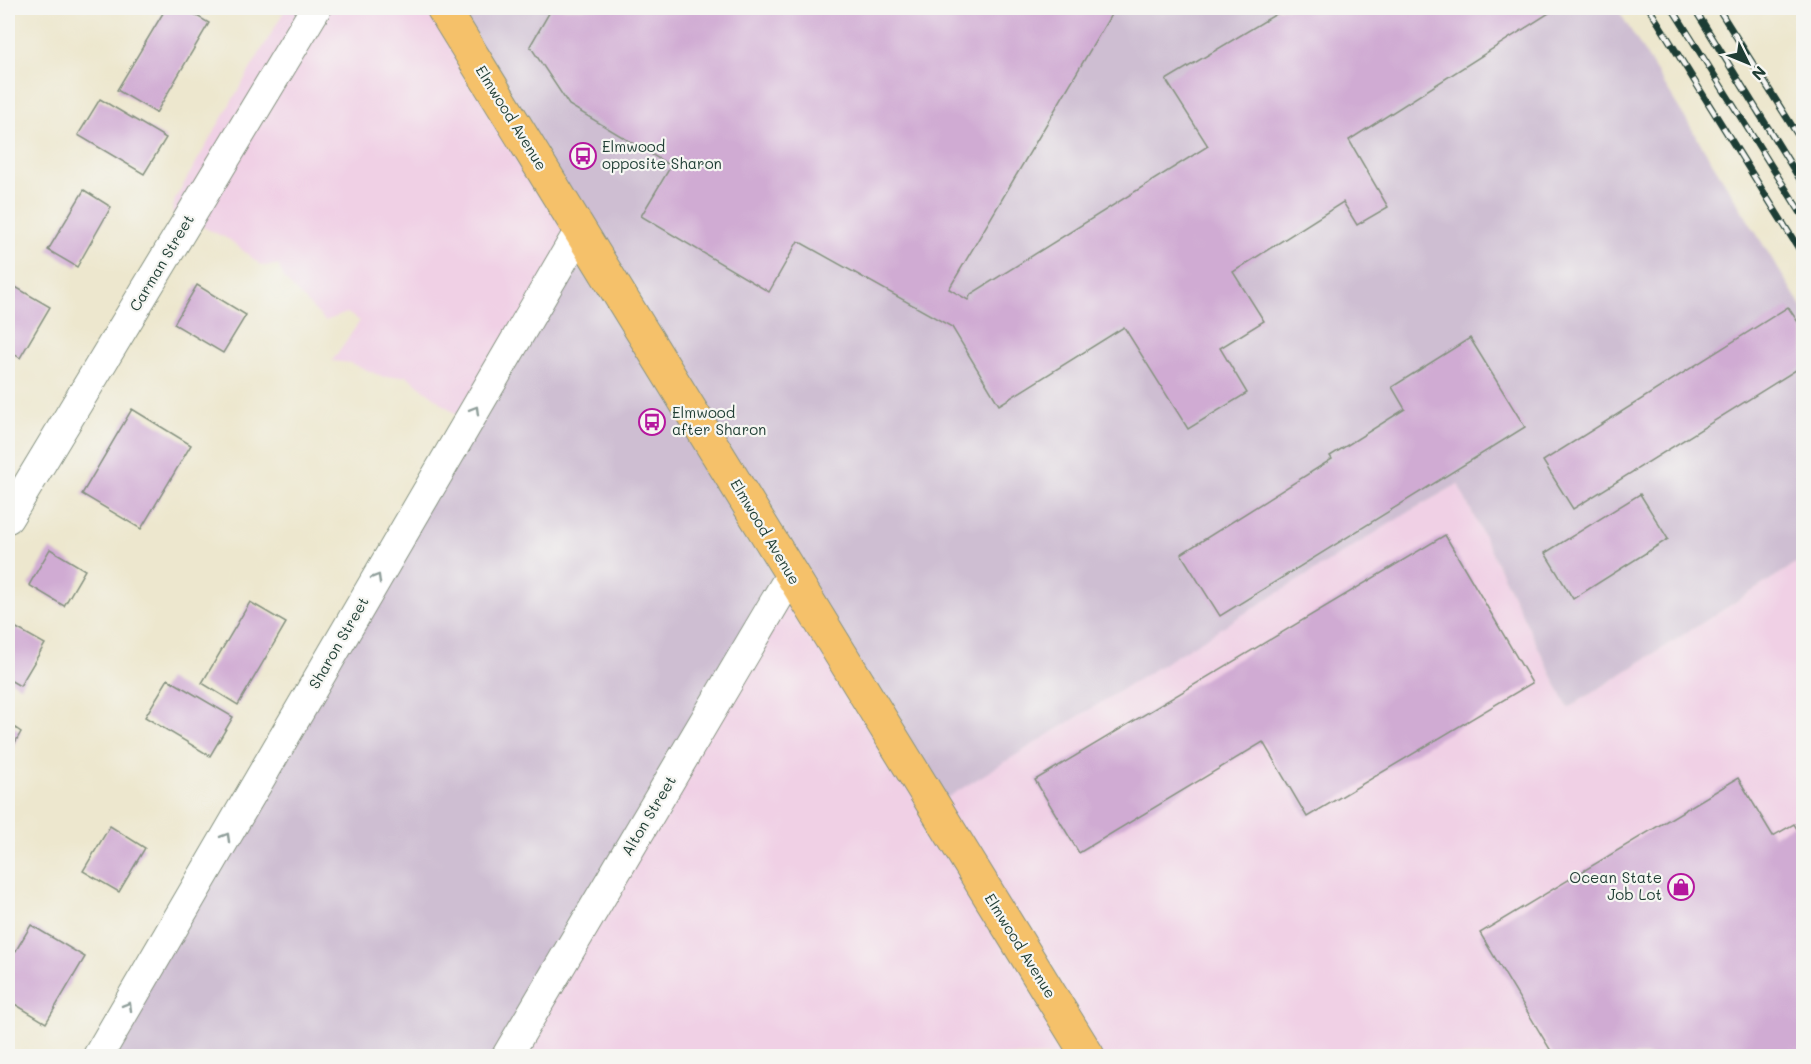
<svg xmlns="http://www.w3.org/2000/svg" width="1811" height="1064" font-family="Mali,sans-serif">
<rect width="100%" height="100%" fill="#f6f6f2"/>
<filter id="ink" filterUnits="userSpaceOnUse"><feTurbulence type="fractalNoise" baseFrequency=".0167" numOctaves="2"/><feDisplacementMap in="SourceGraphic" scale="12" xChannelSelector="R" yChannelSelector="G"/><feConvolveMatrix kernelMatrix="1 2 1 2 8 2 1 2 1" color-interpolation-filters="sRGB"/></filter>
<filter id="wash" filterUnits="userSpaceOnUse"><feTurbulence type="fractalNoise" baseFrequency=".008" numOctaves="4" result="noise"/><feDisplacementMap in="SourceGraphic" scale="24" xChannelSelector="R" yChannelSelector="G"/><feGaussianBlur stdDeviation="1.35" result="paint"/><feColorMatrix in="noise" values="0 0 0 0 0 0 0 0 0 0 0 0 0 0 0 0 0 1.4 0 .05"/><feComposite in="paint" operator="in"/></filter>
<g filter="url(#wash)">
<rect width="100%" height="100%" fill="#ede7ce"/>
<path fill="#f0d0e5" d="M286,8H435L574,233L461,418L407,376L383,377L351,363L332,361L360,321L347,313L325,321L285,280L278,265L262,266L230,240L172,212L175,199Z
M1458,484L1568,708L1803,559V1056H491L775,585L1412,510Z"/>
<path fill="#cebed2" d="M435,8H1617L1803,309V559L1568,708L1458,484L1412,510L932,807L785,582L775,585L491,1056H88L574,246Z"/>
<g id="blocks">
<path fill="#d0abd3" d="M166,8H183L209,23L156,113L117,90Z
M552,8H1115L949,289L968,300L971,294L1208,146L1166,80L1278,13L1274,8H1557L1349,140L1388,207L1357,225L1343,202L1233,272L1264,321L1220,348L1247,393L1188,429L1124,327L999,405L952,327L798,241L769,292L641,216L671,166L569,105L530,46Z
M100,99L166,138L144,174L78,135Z
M84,190L111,207L77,267L48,250Z
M12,285L50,307L20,358L8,350V292Z
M197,285L246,315L223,353L174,324Z
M1788,307L1804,331V365L1573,509L1543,461Z
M1470,338L1525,427L1220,616L1181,554L1332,459L1330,456L1405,409L1392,387Z
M132,409L191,445L141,529L82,494Z
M1640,494L1668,539L1573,599L1545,553Z
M1445,535L1532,683L1307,817L1263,742L1079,853L1035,780Z
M50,549L85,570L64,606L29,585Z
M250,602L286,623L238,705L202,683Z
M13,626L45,644L20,686L8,679V635Z
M168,679L233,717L210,756L145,717Z
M8,723L21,732L8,755Z
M1738,778L1773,836L1794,824L1804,840V1056H1554L1480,933Z
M110,826L145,848L119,892L83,871Z
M31,925L85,957L46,1023L8,1000V964Z"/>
</g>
</g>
<g filter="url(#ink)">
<use href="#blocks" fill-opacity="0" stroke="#869281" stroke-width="1.5"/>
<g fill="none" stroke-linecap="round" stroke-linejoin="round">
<defs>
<path id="minor" d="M8,518L316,8
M98,1056L580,230
M507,1056L791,575"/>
<path id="primary" d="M443,8L1088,1056"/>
</defs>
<use href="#minor" stroke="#869281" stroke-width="32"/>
<use href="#primary" stroke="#869281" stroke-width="35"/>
<use href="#minor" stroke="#fff" stroke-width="30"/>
<use href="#primary" stroke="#f5c16b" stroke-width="33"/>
<defs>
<path id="rail" d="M1649,8L1804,257
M1672,8L1804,218
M1694,8L1804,186
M1718,8L1804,145"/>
</defs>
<use href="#rail" stroke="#1f3d34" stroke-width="7"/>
<use href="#rail" stroke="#f6f6f2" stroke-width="4.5" stroke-dasharray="14" stroke-linecap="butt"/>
</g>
<defs><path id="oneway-chevron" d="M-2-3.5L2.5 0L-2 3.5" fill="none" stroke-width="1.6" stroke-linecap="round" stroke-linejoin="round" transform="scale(1.5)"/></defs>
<g stroke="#8f9e9a">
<use href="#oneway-chevron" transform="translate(475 410) rotate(-60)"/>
<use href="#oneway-chevron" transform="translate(377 578) rotate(-60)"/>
<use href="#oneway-chevron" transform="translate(226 837) rotate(-60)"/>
<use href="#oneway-chevron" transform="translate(128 1006) rotate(-60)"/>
</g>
</g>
<defs>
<symbol id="bus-ring" viewBox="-11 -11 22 22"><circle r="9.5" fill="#f6f6f2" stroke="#b5179e" stroke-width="1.5"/><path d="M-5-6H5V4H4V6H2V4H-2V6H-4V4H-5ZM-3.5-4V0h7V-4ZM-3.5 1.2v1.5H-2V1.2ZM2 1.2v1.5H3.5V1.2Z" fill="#b5179e"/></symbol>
<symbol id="shop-ring" viewBox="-11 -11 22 22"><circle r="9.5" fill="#f6f6f2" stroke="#b5179e" stroke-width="1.5"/><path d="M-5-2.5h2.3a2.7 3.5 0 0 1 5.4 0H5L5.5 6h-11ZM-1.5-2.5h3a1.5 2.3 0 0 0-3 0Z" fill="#b5179e"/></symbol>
</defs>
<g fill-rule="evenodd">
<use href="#bus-ring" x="568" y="141" width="30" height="30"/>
<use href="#bus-ring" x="637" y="407" width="30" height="30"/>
<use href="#shop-ring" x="1666" y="872" width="30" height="30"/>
</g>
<g text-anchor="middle" stroke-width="4.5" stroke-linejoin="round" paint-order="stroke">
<g font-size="15" fill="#1f3d34" stroke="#f6f6f2">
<text transform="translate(511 118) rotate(58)" y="5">Elmwood Avenue</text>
<text transform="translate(162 263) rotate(-59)" y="5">Carman Street</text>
<text transform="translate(765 532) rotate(59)" y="5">Elmwood Avenue</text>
<text transform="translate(339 643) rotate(-60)" y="5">Sharon Street</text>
<text transform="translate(649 816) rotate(-59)" y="5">Alton Street</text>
<text transform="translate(1020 946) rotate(58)" y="5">Elmwood Avenue</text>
</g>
<g font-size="15" fill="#1f3d34" stroke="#f6f6f2" text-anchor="start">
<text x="602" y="152">Elmwood<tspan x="602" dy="17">opposite Sharon</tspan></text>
<text x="672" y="418">Elmwood<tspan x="672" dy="17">after Sharon</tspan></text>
<text x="1662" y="883" text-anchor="end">Ocean State<tspan x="1662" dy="17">Job Lot</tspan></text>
</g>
</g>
<rect width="1811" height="1064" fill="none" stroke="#f6f6f2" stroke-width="30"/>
<g transform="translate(1748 63) rotate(133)" stroke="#f6f6f2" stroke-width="4.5" paint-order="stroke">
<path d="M0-4.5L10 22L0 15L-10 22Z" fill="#1f3d34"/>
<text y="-9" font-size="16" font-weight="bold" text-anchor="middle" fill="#1f3d34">N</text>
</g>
</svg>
